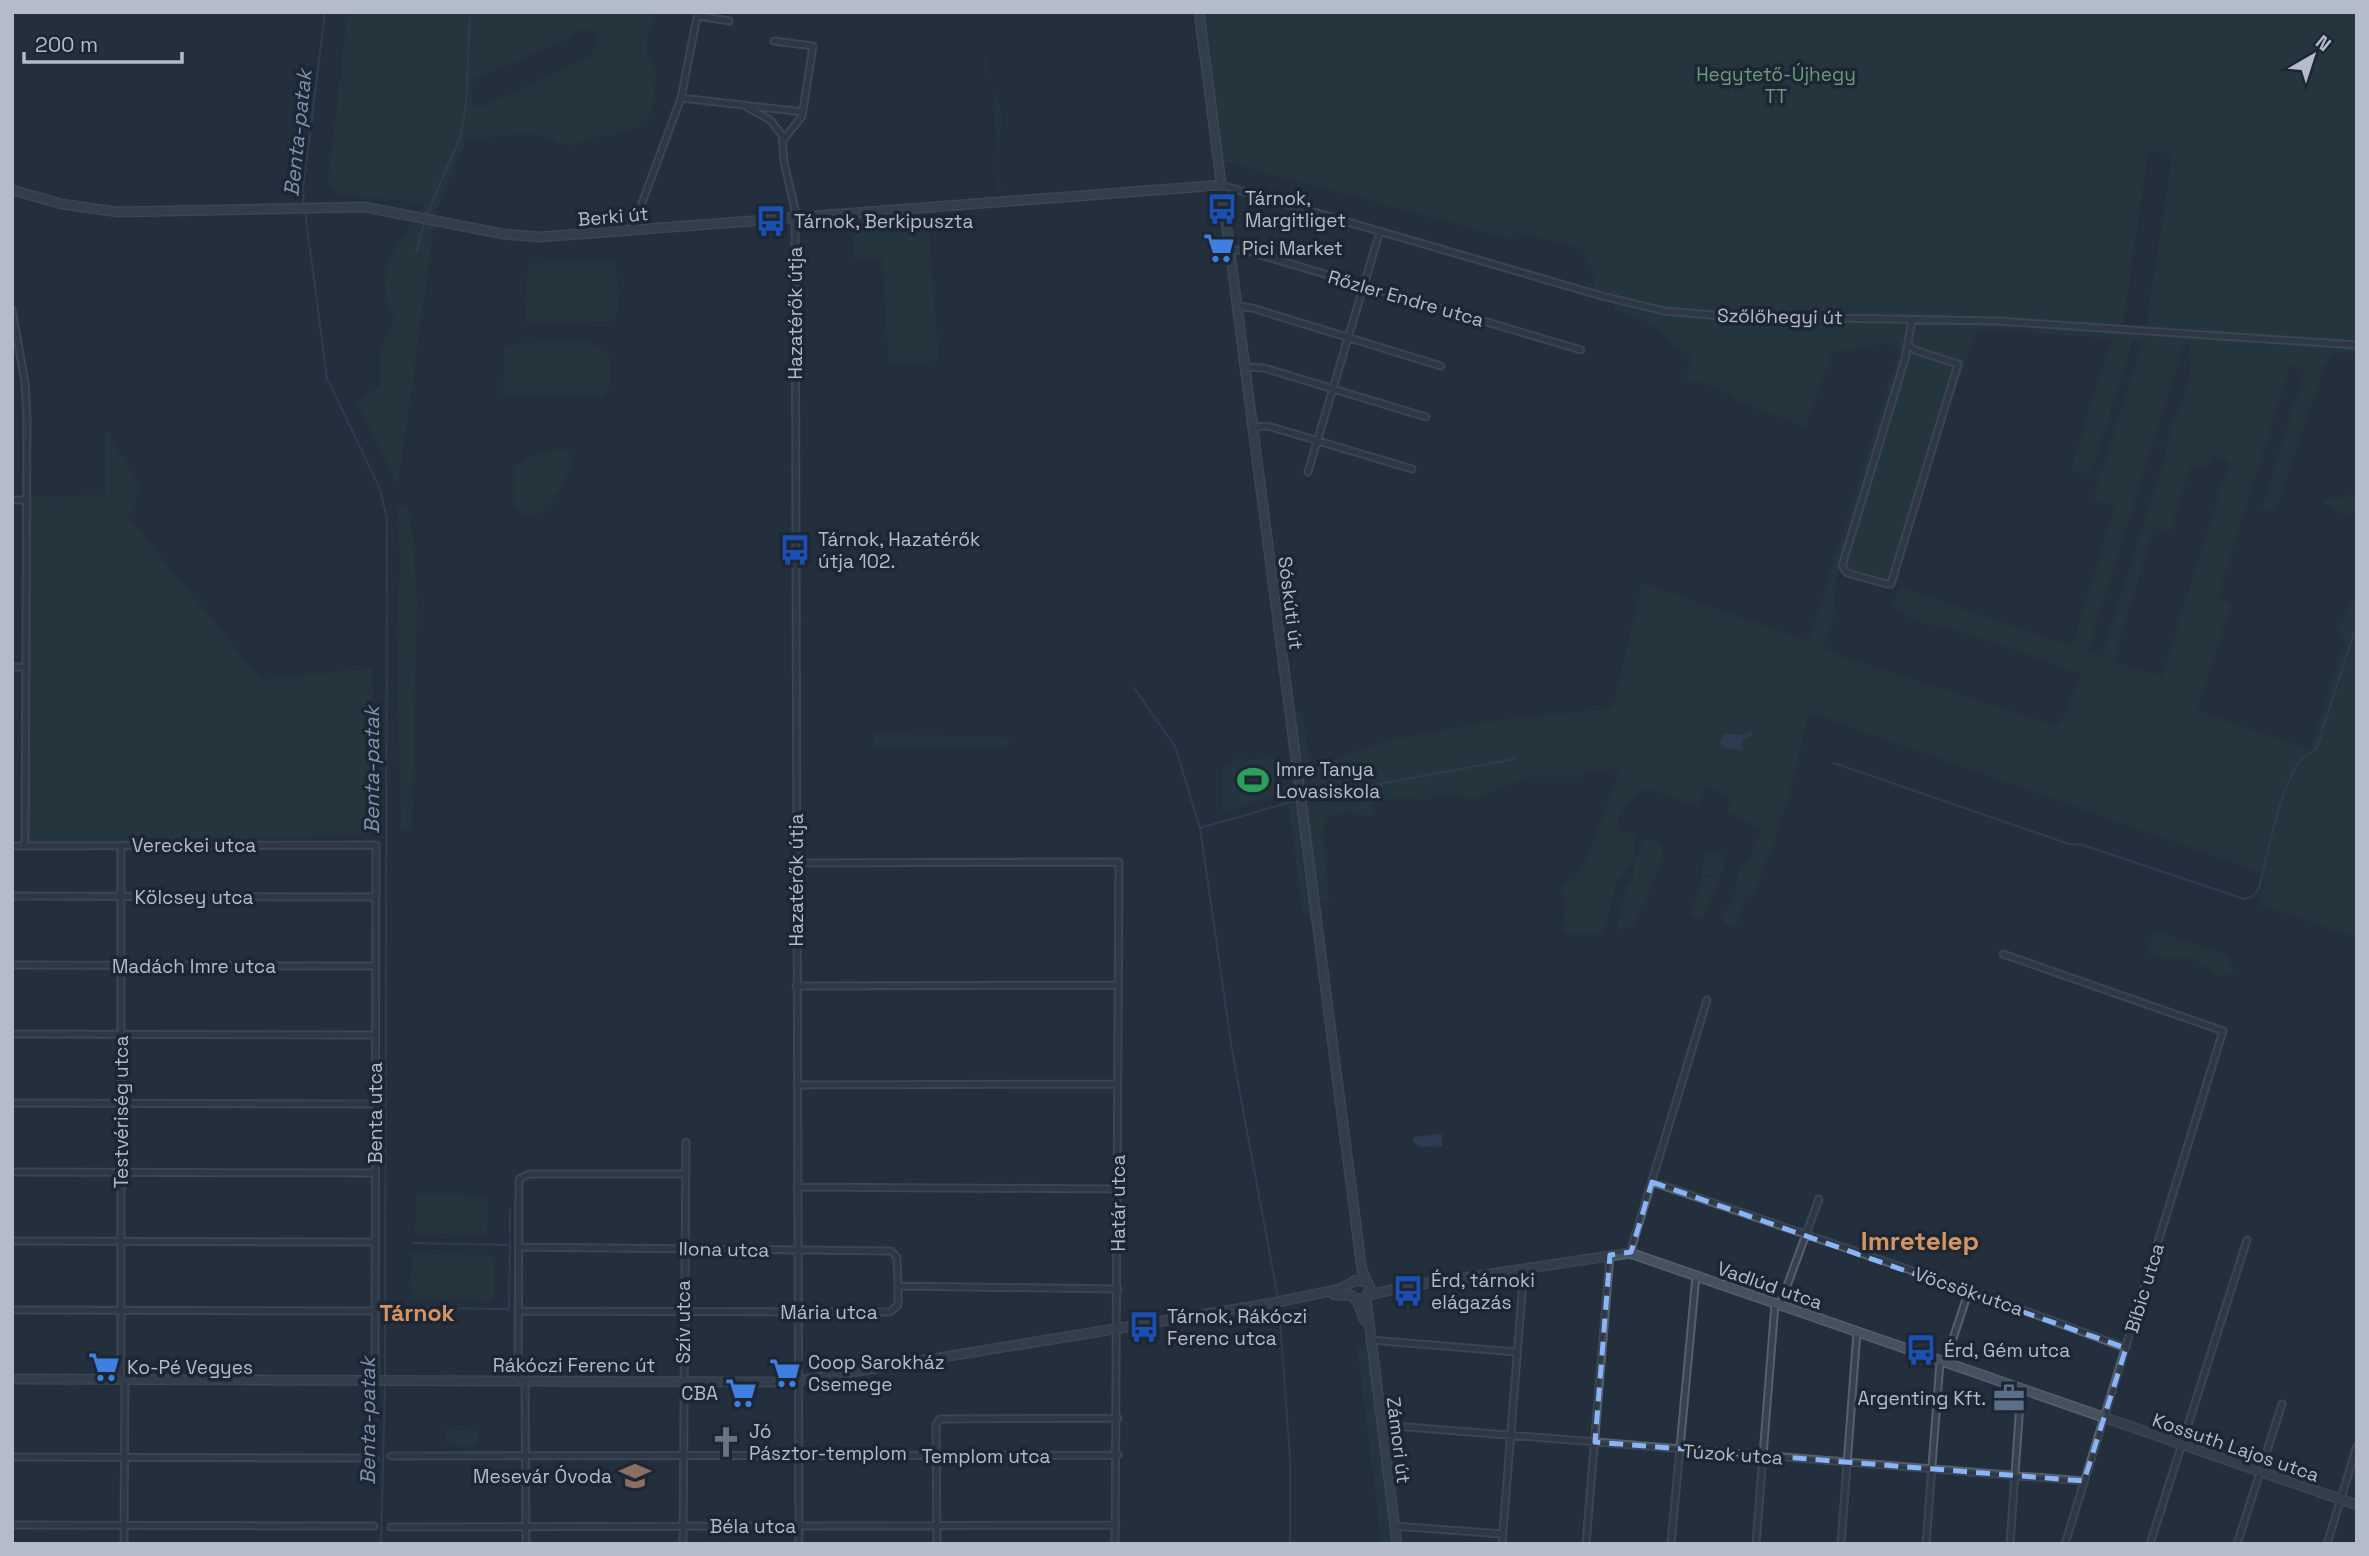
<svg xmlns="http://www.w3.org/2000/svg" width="2369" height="1556" font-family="'Space Grotesk',sans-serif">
<rect width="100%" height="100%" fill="#242f3e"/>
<path fill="#263c3f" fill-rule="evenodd" d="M348,12H655L648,32L647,52L656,73L652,112L639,126L613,135L587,138L577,145L560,144L553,139L529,133L466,140L434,215L421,212L424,203L339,194L328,181ZM587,26L596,33L598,41L591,56L480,108L472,103L471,86L475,79L567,39Z
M1196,12H2357V353H2335L2324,367L2275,513L2262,509L2305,371L2290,365L2217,598L2231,603L2196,710L2310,750L2346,642L2338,636L2339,630L2357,585V938L2258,904L2267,877L2240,865L1809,712L1788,800L1757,886L1751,896H1746L1736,926L1725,924L1724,915L1735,896L1739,867L1750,859L1762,829L1727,812L1731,799L1708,786L1697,806L1647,788C1633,796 1612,812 1619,830L1634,835C1635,847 1636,865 1624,870L1627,872L1615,882L1614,896L1603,930L1600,933L1562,934L1566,900L1559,890L1575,878L1587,857L1620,772L1618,768L1592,771L1579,777H1527L1472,799L1444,793L1424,801C1409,794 1393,801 1376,799L1371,815L1363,817L1350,812L1326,817L1323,834L1329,900L1310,903L1311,912L1303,914L1287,794L1304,791L1294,713L1302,711L1311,768L1387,741L1494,721L1613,708L1642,583L1809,641L1900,348L1887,343L1832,352L1805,427L1738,401L1716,386L1686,380L1691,355L1675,349L1658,329L1640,319L1614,310L1617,297L1592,290L1596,274L1581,248L1515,231L1512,239L1227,162L1216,163ZM2148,151L2173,154L2146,327L2123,325ZM1977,329L2112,338L2071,470L2091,474L2133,339H2144L2093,499L2115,506L2072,647L1900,587L1893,606L1921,624L1942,626L1985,639L2082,674L2059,727L1834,654L1823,645L1832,625L1837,571L1888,586ZM2184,344H2189C2190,351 2192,359 2191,366C2190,397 2167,425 2166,455L2101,658L2087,652ZM2213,455L2230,461L2162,677L2113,661L2154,528L2170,532L2191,464L2207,469Z
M985,51C987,72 999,94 1001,114C1002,139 993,160 1001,185L1007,188L997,189L995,97L991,72L984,71Z
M927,214L939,360L889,365L882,259L854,260L850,217Z
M412,223L434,226L398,485L357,402L380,387V349L396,318C372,278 390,258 412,223Z
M616,262L618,311L612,322L526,323L528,263Z
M584,340L609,354L610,384L604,396H503L505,348L517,344Z
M105,429L141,488L128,517L261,680L372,668L375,834L29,848V497L105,495Z
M555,449L565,450L571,455C572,478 553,502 535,516L523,515L515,506V467L529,457Z
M2357,486V516L2354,517L2336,512L2322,501L2350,495Z
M398,505L407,506L411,515L417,600L412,830H401L397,631L400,567Z
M874,734L1003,737L1010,739L1009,745L1001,748L874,747Z
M1282,758L1285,793L1223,812V766L1232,765V759H1243L1247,763L1248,760Z
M1644,840L1661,842L1663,858L1635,922L1629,928L1618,929L1620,907L1629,887L1625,884L1632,883L1634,866Z
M1709,851L1723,854L1724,872L1707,875L1706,879L1721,875L1702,918L1690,917L1702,880L1704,856Z
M2155,931L2229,956L2228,966L2235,972L2216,976L2192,958L2171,959L2147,953Z
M417,1194L488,1196L487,1236L415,1233Z
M412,1253L495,1256L493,1301L411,1298Z
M1357,1344L1368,1355L1392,1544H1382Z
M447,1429L478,1431L477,1446L446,1444Z"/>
<path fill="#394c67" d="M1750,731L1753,735L1743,739L1742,751L1724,747L1720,742L1724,734L1744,735Z
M1442,1134V1146L1420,1147L1413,1142L1414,1137Z"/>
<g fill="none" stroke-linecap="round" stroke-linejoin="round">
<path stroke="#394c67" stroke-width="2" d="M304,206L303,189L325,12
M305,211L327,378L380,489L387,519L385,1378
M427,214L461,135L466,106L470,12
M416,253L424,223
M1134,688L1175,746L1200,828L1232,1050L1278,1298
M2322,731L2357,624
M2308,754L2316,749L2321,736
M1834,763L2069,844L2083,845L2244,899L2253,896L2259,888C2267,856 2282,777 2304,756
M1303,798L1515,759
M1200,828L1298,800
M510,1210V1235
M413,1243L509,1245
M1279,1307L1290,1458V1544
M407,1308L509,1309L510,1239
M381,1544L385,1383"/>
<defs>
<path id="street" d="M698,16L729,21
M774,41L813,46L802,116L784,139
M681,98L803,112
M747,107L770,120L782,135L784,162L795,209L799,1544
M1221,185L1602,296L1664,311L1724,316L1998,321L2357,345
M632,230L681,98L698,12
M1230,250H1244L1581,350
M1237,306L1252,308L1441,366
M12,310L25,382L27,419L25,846
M1909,345L1914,350L1958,364L1891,584H1887L1847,573L1842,566L1905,359L1912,320
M1245,367L1264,368L1426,417
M1253,427L1268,426L1412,469
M1308,472L1380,231
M12,500H25
M12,667H24
M12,846L376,845L375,1380
M796,863L1119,862L1115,1544
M12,896L376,897
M2003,954L2223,1031L2065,1544
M12,965L376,966
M796,986L1118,985
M12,1034L375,1035
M797,1085L1118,1084
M12,1103L376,1104
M12,1172L375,1173
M1652,1182L1969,1290L2126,1348
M797,1187L1118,1189
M12,1241L375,1242
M519,1247L891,1251L897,1257L898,1286
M1630,1253L1707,1000
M1780,1305L1819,1199
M12,1310L375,1311
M518,1311L890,1312L898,1305V1286L1118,1289
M1370,1340L1517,1352
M1945,1363L1969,1290
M121,1379V845
M518,1381L519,1179L529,1174H685
M525,1381L526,1544
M1382,1425L2084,1481
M391,1456L1118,1455
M12,1457L375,1458
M12,1525L374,1526
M1394,1526L1503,1534
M391,1527L1116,1525
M124,1544L125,1379
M683,1544L686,1142
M937,1544L936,1425L940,1419L1118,1418
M1502,1544L1524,1269
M1586,1544L1610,1255
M1671,1544L1696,1276
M1756,1544L1775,1304
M1841,1544L1857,1332
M1926,1544L1940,1362
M2010,1544L2021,1389
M2150,1544L2247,1240
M2237,1544L2282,1404
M2327,1544L2357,1446"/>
<path id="secondary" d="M1199,12L1362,1270L1370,1288L1366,1298L1355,1299
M12,190L62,204L118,212L365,207L503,234L541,237L1221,185
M1334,1295H1351L1358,1303L1364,1320
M1368,1295L1415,1285L1630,1253L2357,1505
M1366,1298L1397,1544
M12,1379L791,1382L1273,1303L1340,1289L1356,1280L1366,1282"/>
</defs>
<use href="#street" stroke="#565f6c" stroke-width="9"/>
<use href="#secondary" stroke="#565f6c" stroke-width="11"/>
<use href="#street" stroke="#38414e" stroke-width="5"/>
<use href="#secondary" stroke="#465061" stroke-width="8"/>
</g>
<path d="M0 0H2369V1556H0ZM1652,1182L2126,1348L2084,1481L1595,1442L1610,1255L1631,1252Z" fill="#242f3e" fill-opacity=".55" fill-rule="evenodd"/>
<path fill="none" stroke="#8ab4f8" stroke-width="5" stroke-dasharray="14 9" stroke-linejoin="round" d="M1652,1182L2126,1348L2084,1481L1595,1442L1610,1255L1631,1252Z"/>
<defs>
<symbol id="bus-bare" viewBox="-9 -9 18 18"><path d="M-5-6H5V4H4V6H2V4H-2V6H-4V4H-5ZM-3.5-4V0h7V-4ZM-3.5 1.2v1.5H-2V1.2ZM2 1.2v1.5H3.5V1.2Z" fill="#1a4fb4" stroke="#1d2633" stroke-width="2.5" paint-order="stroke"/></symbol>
<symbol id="supermarket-bare" viewBox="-9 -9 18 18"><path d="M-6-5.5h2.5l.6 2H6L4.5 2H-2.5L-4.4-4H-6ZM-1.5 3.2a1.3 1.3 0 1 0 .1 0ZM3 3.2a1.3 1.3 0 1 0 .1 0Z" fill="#3f7fe0" stroke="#1d2633" stroke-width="2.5" paint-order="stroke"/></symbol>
<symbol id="stadium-bare" viewBox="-9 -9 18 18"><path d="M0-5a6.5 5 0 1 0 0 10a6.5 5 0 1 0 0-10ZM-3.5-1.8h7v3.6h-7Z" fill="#2e9e5b" stroke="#1d2633" stroke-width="2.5" paint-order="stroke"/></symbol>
<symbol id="office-bare" viewBox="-9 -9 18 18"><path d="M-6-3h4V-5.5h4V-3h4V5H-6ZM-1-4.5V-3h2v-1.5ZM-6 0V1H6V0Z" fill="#5c6f8a" stroke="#1d2633" stroke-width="2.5" paint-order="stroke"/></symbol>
<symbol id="church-bare" viewBox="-9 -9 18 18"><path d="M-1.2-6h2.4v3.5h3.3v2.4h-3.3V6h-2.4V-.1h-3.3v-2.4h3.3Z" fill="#6b7280" stroke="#1d2633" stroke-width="2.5" paint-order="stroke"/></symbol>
<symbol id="school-bare" viewBox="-9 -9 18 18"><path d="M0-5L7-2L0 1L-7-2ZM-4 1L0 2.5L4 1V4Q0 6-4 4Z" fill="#8d6e63" stroke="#1d2633" stroke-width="2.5" paint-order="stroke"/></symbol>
</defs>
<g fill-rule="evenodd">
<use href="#bus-bare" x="1200" y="187" width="44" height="44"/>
<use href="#bus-bare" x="749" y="199" width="44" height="44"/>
<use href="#supermarket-bare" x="1197" y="226" width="44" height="44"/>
<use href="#bus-bare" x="773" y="528" width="44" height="44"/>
<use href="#stadium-bare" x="1231" y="758" width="44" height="44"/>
<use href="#bus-bare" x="1386" y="1269" width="44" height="44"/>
<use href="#bus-bare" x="1122" y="1305" width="44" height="44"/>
<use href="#bus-bare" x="1899" y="1328" width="44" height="44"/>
<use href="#supermarket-bare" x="82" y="1345" width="44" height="44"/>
<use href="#supermarket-bare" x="763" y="1351" width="44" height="44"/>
<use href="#supermarket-bare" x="719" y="1371" width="44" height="44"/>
<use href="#office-bare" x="1987" y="1376" width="44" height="44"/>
<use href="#church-bare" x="704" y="1420" width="44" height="44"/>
<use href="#school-bare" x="613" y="1454" width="44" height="44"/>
</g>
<g text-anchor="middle" stroke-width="7" stroke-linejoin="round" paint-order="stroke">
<g font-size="19" fill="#6b9a76" stroke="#1d2633">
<text x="1776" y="81">Hegytető-Újhegy<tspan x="1776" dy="22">TT</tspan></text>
</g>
<g font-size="19" fill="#b4bcc9" stroke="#1d2633" text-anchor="start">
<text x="1245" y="205">Tárnok,<tspan x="1245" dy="22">Margitliget</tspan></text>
<text x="794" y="228">Tárnok, Berkipuszta</text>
<text x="1242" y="255">Pici Market</text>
<text x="818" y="546">Tárnok, Hazatérők<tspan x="818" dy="22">útja 102.</tspan></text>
<text x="1276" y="776">Imre Tanya<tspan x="1276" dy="22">Lovasiskola</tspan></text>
<text x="1431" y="1287">Érd, tárnoki<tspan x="1431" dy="22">elágazás</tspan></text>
<text x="1167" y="1323">Tárnok, Rákóczi<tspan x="1167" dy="22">Ferenc utca</tspan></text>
<text x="1944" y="1357">Érd, Gém utca</text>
<text x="808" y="1369">Coop Sarokház<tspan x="808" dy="22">Csemege</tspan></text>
<text x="127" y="1374">Ko-Pé Vegyes</text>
<text x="718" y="1400" text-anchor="end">CBA</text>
<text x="1986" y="1405" text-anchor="end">Argenting Kft.</text>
<text x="749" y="1438">Jó<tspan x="749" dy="22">Pásztor-templom</tspan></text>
<text x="612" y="1483" text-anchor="end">Mesevár Óvoda</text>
</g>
<g font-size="19" fill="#b4bcc9" stroke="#1d2633">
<text transform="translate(613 216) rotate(-5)" y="7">Berki út</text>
<text transform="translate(1406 298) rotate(16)" y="7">Rőzler Endre utca</text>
<text transform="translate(795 313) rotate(-90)" y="7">Hazatérők útja</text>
<text transform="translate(1780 316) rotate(1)" y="7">Szőlőhegyi út</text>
<text transform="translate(1291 603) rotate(83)" y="7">Sóskúti út</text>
<text x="194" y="852">Vereckei utca</text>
<text transform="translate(796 880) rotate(-90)" y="7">Hazatérők útja</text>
<text x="194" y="904">Kölcsey utca</text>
<text x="194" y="973">Madách Imre utca</text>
<text transform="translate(121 1112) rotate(-90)" y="7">Testvériség utca</text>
<text transform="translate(375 1113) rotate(-90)" y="7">Benta utca</text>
<text transform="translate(1118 1203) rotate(-90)" y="7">Határ utca</text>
<text transform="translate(724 1249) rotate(1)" y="7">Ilona utca</text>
<text transform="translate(1770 1285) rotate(19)" y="7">Vadlúd utca</text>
<text transform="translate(2144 1288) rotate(-73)" y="7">Bíbic utca</text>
<text transform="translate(1969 1291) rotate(19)" y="7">Vöcsök utca</text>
<text x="829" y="1319">Mária utca</text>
<text transform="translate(683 1322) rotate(-90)" y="7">Szív utca</text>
<text x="574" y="1372">Rákóczi Ferenc út</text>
<text transform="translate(1399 1440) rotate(83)" y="7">Zámori út</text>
<text transform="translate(2236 1447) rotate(19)" y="7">Kossuth Lajos utca</text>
<text transform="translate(1733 1454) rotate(4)" y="7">Túzok utca</text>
<text x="986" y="1463">Templom utca</text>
<text x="753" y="1533">Béla utca</text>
</g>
<g font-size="21" font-style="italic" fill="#7c92b1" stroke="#1d2633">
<text transform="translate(298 133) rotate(-84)" y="7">Benta-patak</text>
<text transform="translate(372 770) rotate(-90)" y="7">Benta-patak</text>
<text transform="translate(368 1421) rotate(-90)" y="7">Benta-patak</text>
</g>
<g font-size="23" font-weight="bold" fill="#d59563" stroke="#1d2633">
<text x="417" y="1321">Tárnok</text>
</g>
<g font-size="26" font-weight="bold" fill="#d59563" stroke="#1d2633">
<text x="1920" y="1250">Imretelep</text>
</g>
</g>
<rect width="2369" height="1556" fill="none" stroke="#b4bcc9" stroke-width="28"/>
<g transform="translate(2313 56) rotate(39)" stroke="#1d2633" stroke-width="5" paint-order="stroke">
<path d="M0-5L12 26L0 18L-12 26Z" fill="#b4bcc9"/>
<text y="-10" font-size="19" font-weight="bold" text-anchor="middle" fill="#b4bcc9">N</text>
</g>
<path d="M24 52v10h158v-10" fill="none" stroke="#b4bcc9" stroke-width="3.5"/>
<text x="35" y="52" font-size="21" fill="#b4bcc9" stroke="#1d2633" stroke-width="5" paint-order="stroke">200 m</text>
</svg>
